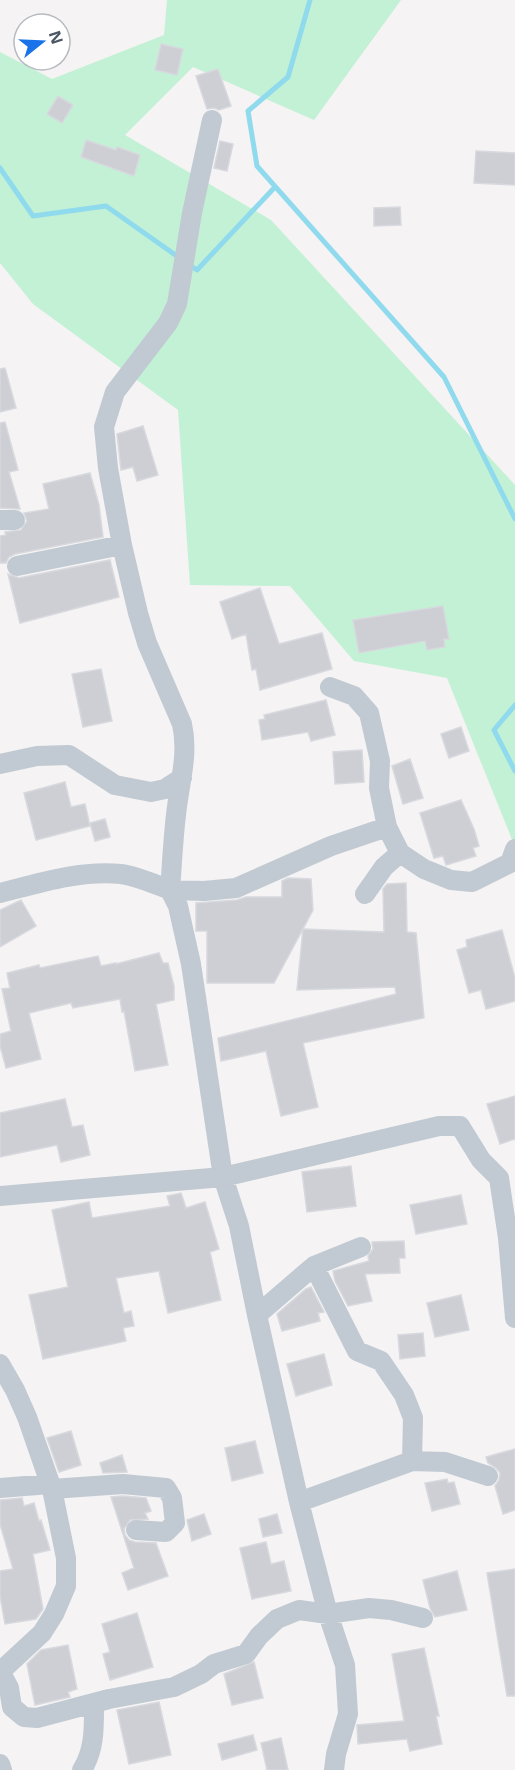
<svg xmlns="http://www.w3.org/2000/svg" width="515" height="1770" font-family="'Open Sans',sans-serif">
<rect width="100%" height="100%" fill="#f5f3f3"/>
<path fill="#c3f1d5" d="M167,0H401L314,120L193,67L125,135L271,220L515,485V847L447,678L354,661L290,586L190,585L178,410L33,304L0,263V52L52,79L164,35Z"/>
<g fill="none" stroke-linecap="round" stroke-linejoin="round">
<path stroke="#90daee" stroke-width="5" d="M310,0L288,77L248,111L257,166L444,377L515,519
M0,168L33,216L106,206L181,259
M188,264L197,270L275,187
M515,705L494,730L515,771"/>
</g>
<path fill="#cdcfd5" stroke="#d7d9de" stroke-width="1.5" d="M161,44L183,49L177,75L155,70Z
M218,69L231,106L219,110L214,108L207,109L196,76Z
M58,96L73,105L62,123L47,114Z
M86,140L116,150L117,147L140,155L134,176L81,157Z
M220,141L233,144L227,171L214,168Z
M476,151L515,153V185L474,183Z
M400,207L401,225L374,226V208Z
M5,368L16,408L0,412V369Z
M5,422L18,470L9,472L20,509L0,508V423Z
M143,426L158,475L137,481L133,467L121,470L117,434Z
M90,473L99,505L103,537L15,554L9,557L6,563H0V536L6,535L5,532L21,530L27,521L24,513L49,509L43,484Z
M110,560L119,597L20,623L8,574L19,578Z
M260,588L279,644L322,633L332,669L260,690L256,669L252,670L246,634L232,639L220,602Z
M443,606L449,639H444L445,647L427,650L425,641L359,653L353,620Z
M101,669L112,721L83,727L72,674Z
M326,700L335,735L311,741L308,732L262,740L259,720L265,719L264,715Z
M461,727L469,751L449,758L441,734Z
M362,750L364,782L335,784L333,752Z
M410,759L423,798L403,804L392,766Z
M65,782L71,807L85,804L90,826L36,840L24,793Z
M461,800L474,829L479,846L473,848L476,856L446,865L443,856L434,858L420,813Z
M105,819L110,837L95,841L90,823Z
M288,878L311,879L313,910L274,983H207V931H196V903L237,900L246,897H282V881Z
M406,883L407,932L416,933L424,1018L303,1043L318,1107L281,1116L266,1051L221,1061L218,1038L396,994L395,987L297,990L303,929L384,932L383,889L387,884Z
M21,900L36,926L0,947V910Z
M502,930L515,978V1001L486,1009L481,990L469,993L457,950L467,947L466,940Z
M159,953L163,963H168L174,986V1000L156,1004L168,1065L135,1071L124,1011L122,1012L120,999L73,1008L71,1003L29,1013L41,1059L6,1068L0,1046V1034L11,1031L2,989L10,988L7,973L39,965L40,968L98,956L101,966L116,963V964Z
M515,1096V1139L500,1144L487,1104Z
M65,1099L72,1127L83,1125L90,1155L61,1162L57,1145L0,1157V1113Z
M351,1166L356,1206L307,1212L302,1172Z
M181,1193L186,1208L205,1202L219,1249L210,1252L221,1300L168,1313L159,1271L116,1278L124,1313L131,1311L134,1326L123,1328L126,1341L43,1359L29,1295L68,1287L52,1210L89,1202L92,1218L170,1206L167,1196Z
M461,1195L467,1224L416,1234L410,1205Z
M404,1241L405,1258H399L400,1273L365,1274L372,1301L348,1306L335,1281L333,1271L369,1261L368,1256L373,1249L372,1242Z
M311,1287L324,1312L318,1313L320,1321L282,1331L277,1314L306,1289Z
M461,1295L469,1330L435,1337L427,1303Z
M423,1333L425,1356L400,1359L398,1335Z
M324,1354L332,1385L296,1396L287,1364Z
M71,1431L81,1465L59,1472L47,1438Z
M255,1441L263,1473L232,1481L225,1448Z
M515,1449V1510L503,1514L495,1486L499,1480L500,1473L496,1468L488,1463L486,1457Z
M122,1455L127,1472L103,1473L100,1463Z
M447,1479L448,1483L454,1482L460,1504L432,1511L425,1483Z
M123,1496L146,1498L151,1511L145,1513L148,1519L130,1520L124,1529L125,1535L129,1540L135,1542L156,1543L168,1576L128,1590L122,1573L134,1568L111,1497Z
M22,1498L24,1506L34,1503L39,1521L41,1520L50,1550L33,1554L43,1609L36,1619L5,1624L0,1596V1571L13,1569L0,1524V1500Z
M204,1514L211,1534L192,1541L187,1520Z
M277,1514L282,1533L263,1537L259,1519Z
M266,1542L271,1564L284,1561L291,1591L252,1599L240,1548Z
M515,1569V1696H507L487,1573Z
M457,1571L467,1610L435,1617L430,1608L423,1580Z
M137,1613L153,1667L110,1680L103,1654L110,1652L102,1624Z
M68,1645L77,1689L68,1692L70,1697L35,1705L27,1664L41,1650Z
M424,1648L439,1716H436L442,1744L410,1751L407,1739L358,1744L357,1725L404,1721L392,1654Z
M254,1662L263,1698L232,1705L224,1674Z
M159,1702L171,1755L129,1764L117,1710Z
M253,1735L257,1750L222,1760L218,1744Z
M281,1738L288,1770H267L261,1743Z"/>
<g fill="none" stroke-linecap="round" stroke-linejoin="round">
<path stroke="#c1cad2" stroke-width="20" d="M0,520H15
M122,545L108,468L104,427L115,392L168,323L177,304L192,213L212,120
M17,566L122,545L138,613L147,643L182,724C189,755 179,784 176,815C173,840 172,865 170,890L204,891L236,888L331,846L387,827L379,788L380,761L369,713L354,696L330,687
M0,764L37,756L69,755L115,785L151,792L165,789L182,778
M387,827L400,853L424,869L451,880L472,882L510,863L515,849
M0,893C39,883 80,870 121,874C137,876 154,884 170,890L178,906L191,964L223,1177L239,1226L257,1315L314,1266L361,1247
M365,894L384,867L400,853
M0,1196L223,1177L439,1126H460L481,1160L499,1178L508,1238L515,1318
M314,1266L357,1351L381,1361L404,1395L413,1418L412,1461
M257,1315L299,1502L328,1614L345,1665L348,1714L336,1754L334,1770
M0,1364L15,1390L27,1417L52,1489L66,1558V1586L54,1614L42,1633L0,1672
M0,1488L50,1484
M52,1489L123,1484L166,1488L172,1498L175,1523L166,1532L136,1530
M299,1502L412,1461L445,1462L488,1476
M0,1671L9,1688L12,1707L24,1717L37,1718L109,1699L174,1687L201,1674L214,1664L246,1654L259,1636L277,1619L299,1610L328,1614L369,1608L391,1610L423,1618
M0,1764L2,1770
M82,1770C95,1749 94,1727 94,1703"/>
</g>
<g transform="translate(42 42) rotate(72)"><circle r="28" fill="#ffffff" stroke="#b7bbc0" stroke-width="1.5"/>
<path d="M0-4.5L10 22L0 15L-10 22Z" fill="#1a73e8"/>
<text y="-9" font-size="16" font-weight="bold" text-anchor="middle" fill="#4a5661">N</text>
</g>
</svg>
